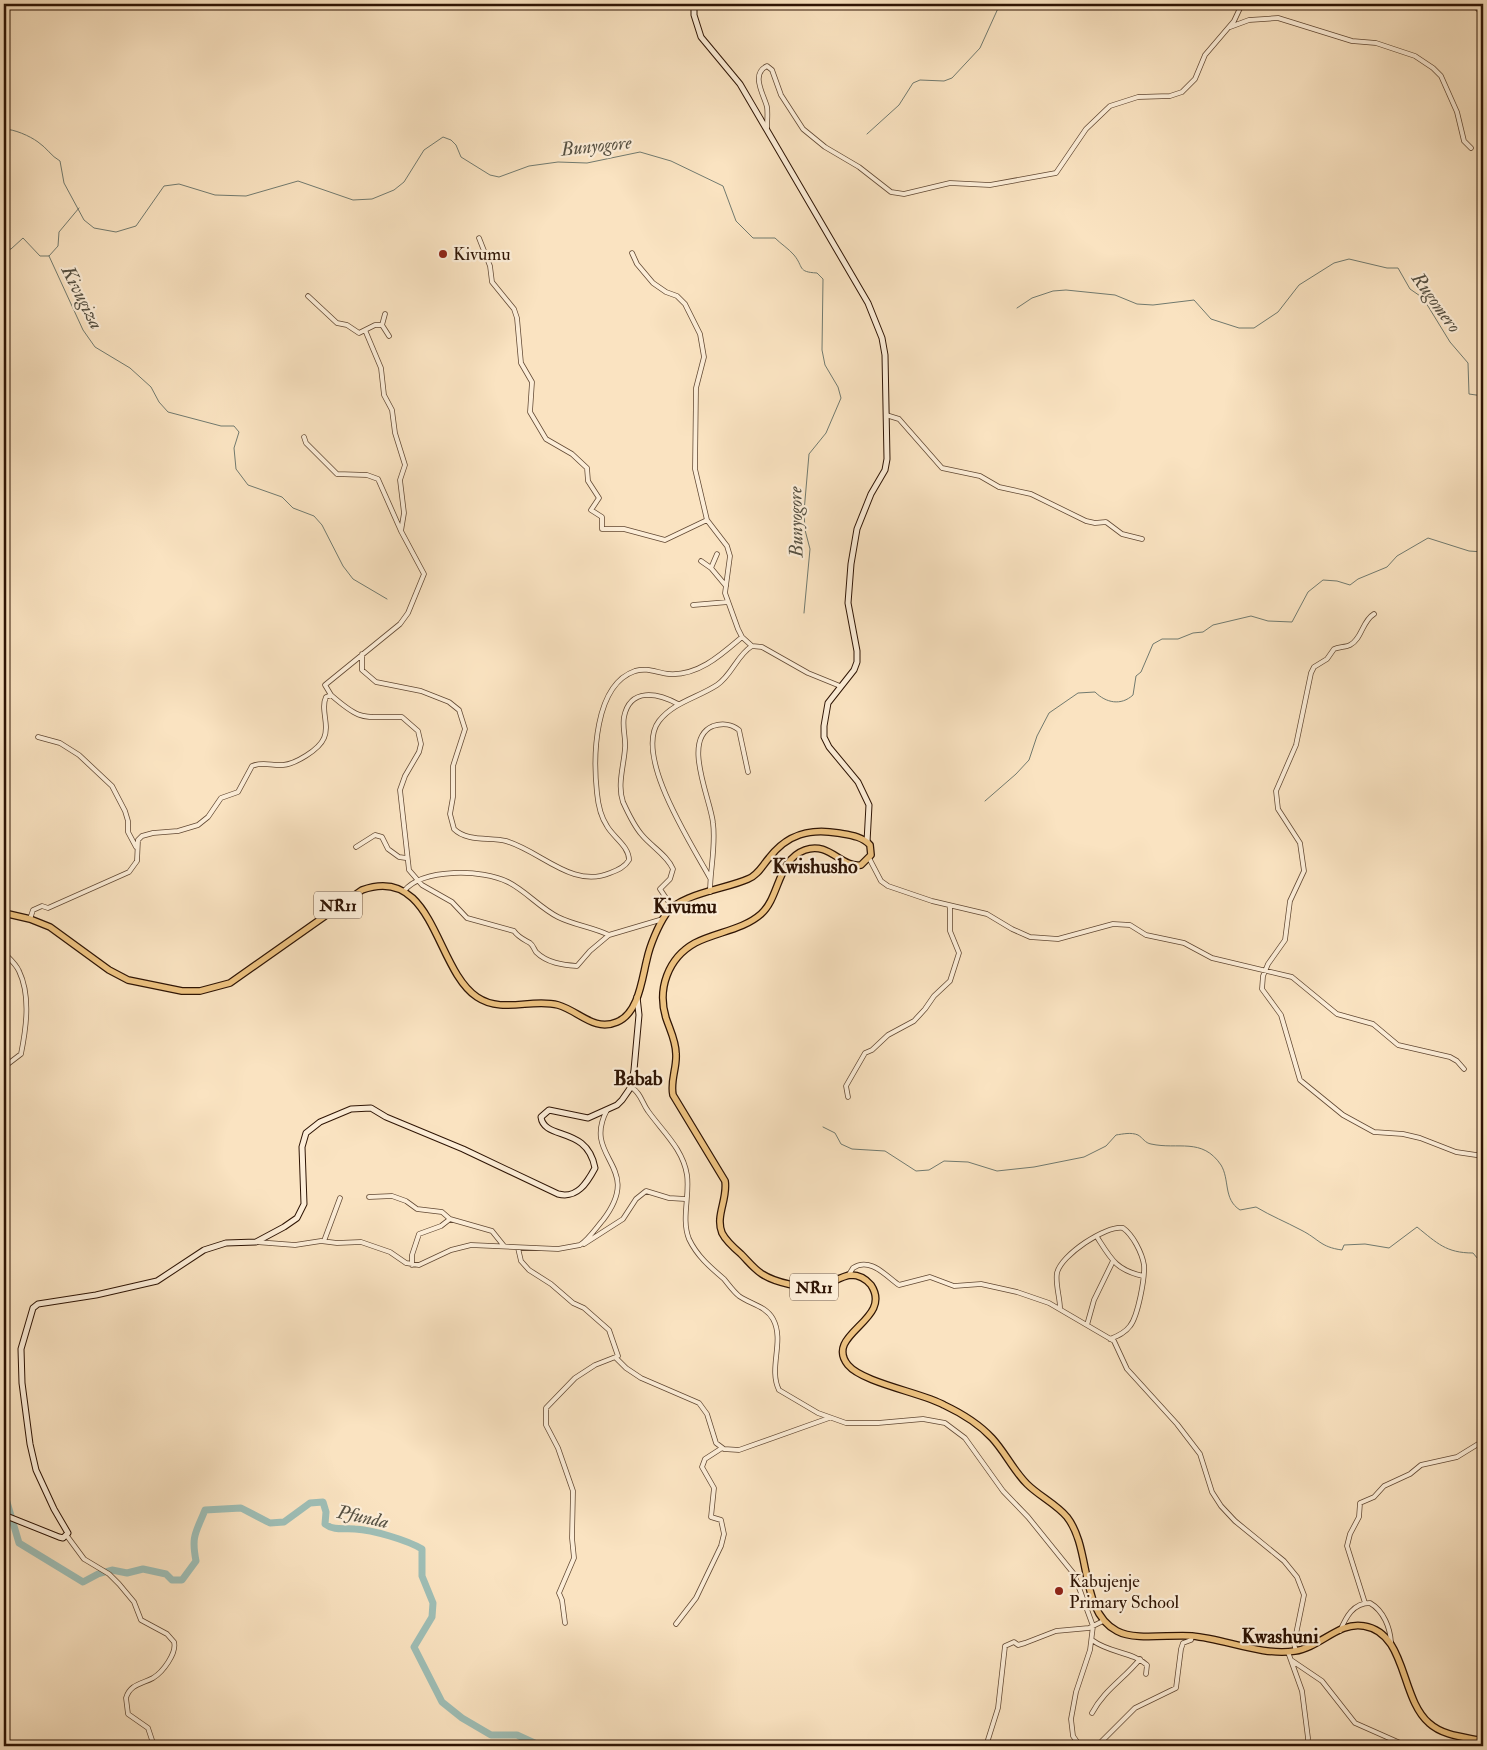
<svg xmlns="http://www.w3.org/2000/svg" width="1487" height="1750" font-family="'IM FELL Double Pica',serif">
<rect width="100%" height="100%" fill="#fae3c1"/>
<filter id="stains"><feTurbulence type="fractalNoise" baseFrequency=".004" numOctaves="4"/><feColorMatrix values="0 0 0 0 .2 0 0 0 0 .09 0 0 0 0 .02 0 0 0 .5 -.17"/></filter>
<radialGradient id="worn" r=".72"><stop offset=".6" stop-color="#630" stop-opacity="0"/><stop offset="1" stop-color="#630" stop-opacity=".3"/></radialGradient>
<g fill="none" stroke-linecap="round" stroke-linejoin="round">
<path stroke="#717a6f" stroke-width="1" d="M4,129C14,129 30,136 38,142C47,148 51,156 60,161L64,183L84,220L94,228L116,232L136,226L164,186L179,184L215,195L246,196L298,181L353,200L372,199L394,190L404,182L424,150L443,137L451,140L456,145L461,157L490,175L499,177L529,166L558,162L587,163L640,152L671,161L723,186L736,221L753,238H775C781,244 789,249 794,255C804,267 797,272 817,273L823,279L822,350L825,365L838,387L841,398L826,433L809,454L804,512L805,530L810,549L804,613
M867,134L899,105L913,83L920,80L944,81L952,78L980,48L1000,4
M4,250L11,249L23,238L40,256H49L58,246L59,232L79,208
M49,256L83,330L95,347L130,368L151,387L159,402L168,412L221,426H234L239,432L234,448L236,469L248,485L282,497L293,508L314,516L322,525L343,566L353,579L387,599
M1017,308L1032,298L1053,291L1066,290L1115,295L1137,304L1153,305L1194,300L1211,319L1239,328H1254L1278,312L1299,285L1334,263L1349,259L1387,268H1398L1410,289L1423,298L1450,342L1468,363L1469,394L1483,396
M985,801L1016,774L1029,760L1037,736L1049,713L1078,693L1095,692C1106,703 1121,706 1133,695L1136,676L1141,672L1153,644L1162,639H1178L1193,633L1203,632L1213,625L1251,616L1268,621L1292,622L1308,592L1323,580L1337,581L1350,585L1358,579L1387,567L1397,556L1428,538L1469,551L1483,552
M823,1127L835,1133L841,1144L852,1149L885,1151L916,1171L929,1170L944,1161L968,1162L997,1171L1034,1167L1084,1157L1106,1146L1116,1135C1123,1134 1131,1132 1138,1135C1143,1138 1145,1143 1151,1144C1178,1150 1202,1137 1221,1165C1230,1180 1223,1199 1240,1210L1256,1207C1271,1216 1286,1222 1301,1230C1319,1239 1320,1247 1342,1250L1344,1245L1365,1244L1389,1248L1417,1227C1437,1243 1446,1253 1473,1253L1483,1265"/>
<path stroke="#9ebeb6" stroke-width="7" d="M4,1492L19,1543L83,1582L98,1574L112,1570L127,1573L143,1569L166,1574L172,1580H182L196,1561C191,1535 196,1533 205,1510L241,1508L270,1523L284,1522L310,1503L323,1502L326,1512L325,1524C334,1531 344,1528 355,1529C373,1530 407,1540 422,1549V1576L433,1603L432,1617L414,1647L442,1702L462,1718L491,1735H517L541,1746"/>
<defs>
<path id="minor" d="M1473,4L1483,14
M1230,27L1249,20L1278,18L1352,41L1376,43L1415,56L1433,68L1441,76L1457,112L1464,141L1471,148
M767,128C767,121 768,114 767,107C764,95 750,74 767,66L772,70L781,95L803,129L825,147L859,167L891,192L904,194L950,183L990,185L1056,173L1086,129L1110,106L1138,97L1170,96L1182,92L1195,79L1205,55L1234,21L1242,4
M479,238L490,266L492,282L514,309L517,318L521,363L532,382L530,412L546,439L572,454L587,468L588,481L599,498L591,510L602,517V529H624L665,540L707,520
M632,253L637,264L653,283L666,292L677,296L685,304L700,334L704,357L696,388L695,469L707,520L727,546L730,556L725,593L738,629L742,637L752,646
M382,325L389,336
M365,330L375,325H382L385,314
M886,415L899,419L942,468L980,476L999,487L1031,494L1086,521L1095,523L1106,522L1122,534L1142,539
M304,437L306,443L337,474L367,475L378,479L401,531
M701,561L711,568L726,586
M711,568L717,554
M693,605L728,602
M1374,614C1362,621 1362,639 1350,645C1346,647 1339,647 1334,649L1327,659L1314,667L1311,673L1296,745L1276,791L1278,809L1300,843L1304,871L1290,901L1285,940L1268,964L1263,976L1262,989L1281,1015L1300,1080L1343,1115L1374,1132L1403,1134L1420,1138L1456,1152L1483,1156
M362,654V670L376,682L421,691L449,702L459,710L465,729L453,766V797L450,814L454,829C467,842 490,837 506,841C541,851 572,889 610,873C618,870 625,867 629,860C629,846 613,837 607,826C601,817 598,804 597,793C593,757 594,685 635,671C648,667 657,673 669,674C698,676 721,655 742,637
M331,695C363,723 363,716 402,717L418,731L421,744L419,752L405,776L400,790L409,870L422,885L452,902L467,918L514,931C518,937 523,939 530,943C533,945 534,949 536,952C547,963 563,965 577,966L590,951L609,935L663,919
M38,737L60,743L79,755L112,786L125,811L128,821V832L136,847
M356,847L375,835L382,837L388,849L399,857L406,858
M869,858L881,881L888,886L932,901L987,914L1012,929L1030,937L1058,939L1113,924L1130,925L1146,935L1184,943L1212,958L1292,977L1337,1014L1373,1024L1398,1045L1450,1057L1457,1061L1464,1069
M710,878C692,845 633,755 659,721C674,702 697,698 717,685C732,675 737,655 752,646L762,647L808,673L840,686
M404,891C423,868 483,869 508,882C526,891 540,908 558,917C574,925 592,927 609,935
M710,892C710,870 716,846 713,823C711,800 681,739 713,726C722,723 732,724 739,730L748,772
M672,907L660,889L670,879L673,869C667,855 652,847 642,835C634,826 628,813 623,802C617,785 624,765 625,748C626,738 622,727 624,717C630,687 658,693 678,704
M30,919L33,910L42,906L48,908L129,872L137,861L138,840L142,836L153,833L178,831L198,825L208,817L221,798L238,792L252,766C263,761 272,766 283,765C295,764 319,750 324,738C330,725 320,709 326,697L331,695L325,685L400,624L408,613L424,574L401,531L404,513L400,480L405,465L395,433L392,410L384,395L381,368L365,330L359,333L347,325L337,323L308,296
M4,953C9,958 16,964 19,971C31,996 26,1029 21,1054L4,1067
M631,1087C641,1093 642,1103 648,1111C663,1132 683,1149 687,1175C690,1196 681,1219 689,1239C697,1256 710,1267 724,1279C729,1285 733,1291 739,1296C750,1304 766,1306 773,1319C785,1341 768,1368 779,1390L818,1413L846,1423H878L923,1419L945,1423L965,1438L1003,1491L1028,1517L1074,1574L1093,1626L1090,1650L1076,1692L1071,1719L1073,1736L1080,1746
M848,1097L846,1086L865,1053L872,1050L888,1035L914,1021L925,1009L934,996L950,981L959,953L950,931V906
M369,1197L392,1196L406,1201L417,1209L442,1212L450,1219
M1097,1237C1111,1259 1116,1270 1143,1276
M324,1241L340,1198
M256,1242L295,1245L321,1241L337,1243L361,1242L390,1252L406,1263L419,1265L451,1250L471,1245L558,1249L580,1245C589,1239 596,1228 603,1220C645,1165 581,1159 607,1110
M584,1244L623,1219L636,1199L646,1191L669,1198L685,1199
M518,1248L521,1261L529,1270L551,1284L573,1303L584,1308L609,1330L618,1356L595,1365L575,1378L546,1408V1425L558,1448L573,1491L572,1538L574,1558L559,1593L562,1600L565,1623
M412,1265V1255L419,1234L441,1226L450,1219L492,1231L504,1246
M848,1276L853,1268C870,1256 887,1277 899,1285L930,1277L954,1286L981,1284L1017,1292L1049,1303L1114,1341L1127,1369L1177,1424L1200,1454L1212,1492L1221,1506L1235,1521L1284,1561L1297,1577L1304,1595L1294,1644L1296,1651
M1060,1308C1060,1298 1055,1283 1057,1273C1061,1255 1106,1225 1123,1228C1133,1235 1142,1253 1144,1265C1145,1278 1138,1316 1130,1326C1125,1333 1118,1336 1110,1339
M1087,1325L1094,1300L1113,1261
M616,1358L626,1368L641,1378L699,1403L707,1414L716,1443L724,1449L739,1450L829,1418
M67,1536L84,1559L109,1574L119,1584L134,1602L141,1620L167,1634L174,1642C177,1653 163,1672 153,1678C142,1684 130,1684 126,1698L128,1714L148,1728L154,1746
M1365,1603L1347,1546L1350,1534L1359,1517L1360,1503L1374,1497L1384,1486L1410,1474L1421,1465L1457,1457L1483,1441
M676,1624L696,1598L721,1546L724,1534L721,1520L711,1517L714,1488L702,1467L705,1459L722,1448
M1340,1631C1346,1617 1353,1603 1370,1603C1384,1611 1390,1628 1391,1642
M1092,1640C1109,1653 1133,1652 1147,1665L1146,1674
M1288,1652L1302,1691L1308,1738L1307,1746
M1291,1660L1322,1681L1355,1723L1407,1746
M1092,1713C1104,1690 1124,1679 1140,1659
M986,1746L998,1708L1005,1646L1014,1642L1018,1645L1025,1643L1056,1631L1089,1628L1103,1621
M1097,1746L1135,1708L1176,1688L1181,1649L1183,1643L1191,1640L1192,1636"/>
<path id="secondary" d="M694,4V15L701,37L740,84L868,303L882,338L885,355L887,459L885,470L871,494L857,529L851,564L848,603L857,651V662L854,670L828,703L824,726V737L829,747L858,782L869,805L867,842
M4,1515L59,1537L63,1538L68,1533L54,1509L36,1470L30,1444L22,1383L21,1349L33,1308L38,1304L96,1295L157,1281L204,1250L226,1243L256,1242L284,1227L297,1218L304,1204L302,1147L306,1133L320,1122L351,1109L371,1108L386,1117L463,1149L558,1194C577,1199 587,1183 595,1168C587,1125 544,1141 541,1117L549,1110L588,1118L617,1105L622,1100L631,1087L634,1070L639,1015L637,997"/>
<path id="trunk" d="M4,913L30,919L50,927L109,970L128,980L182,991H200L230,983L362,890C434,864 435,969 477,997C502,1014 532,998 558,1005C579,1011 594,1032 617,1022C639,1013 642,978 647,959C650,945 658,926 666,914C679,894 726,889 748,879C758,875 762,866 769,858C787,834 810,828 838,833C849,835 862,836 870,845L871,855L861,865C841,868 829,841 805,850C777,860 780,897 761,914C743,930 716,932 695,943C668,958 657,989 666,1018C670,1030 676,1041 676,1054C677,1068 670,1081 673,1095L725,1181C728,1199 715,1216 722,1233C726,1241 734,1248 741,1254C748,1261 754,1269 762,1274C776,1283 802,1288 818,1287C830,1286 839,1276 851,1275C859,1275 866,1279 871,1285C894,1320 823,1334 848,1365C863,1383 923,1393 944,1405C961,1413 979,1424 992,1438C1005,1452 1013,1470 1027,1484C1039,1496 1056,1504 1067,1517C1092,1549 1079,1611 1117,1631C1135,1641 1171,1634 1192,1636C1226,1639 1260,1656 1295,1651C1319,1648 1339,1621 1364,1626C1407,1633 1400,1698 1429,1723C1443,1736 1465,1737 1483,1741"/>
</defs>
<use href="#minor" stroke="#614833" stroke-width="5.5"/>
<use href="#secondary" stroke="#2e1404" stroke-width="7"/>
<use href="#trunk" stroke="#2e1404" stroke-width="8"/>
<use href="#minor" stroke="#fcedd7" stroke-width="4"/>
<use href="#secondary" stroke="#fcedd7" stroke-width="5"/>
<use href="#trunk" stroke="#edc280" stroke-width="5.5"/>
</g>
<g fill="#8f2418" stroke="#fcedd7" stroke-width="2">
<circle cx="443" cy="254" r="5"/>
<circle cx="1059" cy="1591" r="5"/>
</g>
<g text-anchor="middle" stroke-width="4.5" stroke-linejoin="round" paint-order="stroke">
<g fill="#fcedd7" stroke="#6c5543" stroke-width="1">
<rect x="314" y="891.5" width="48" height="27" rx="4"/>
<rect x="790" y="1273.5" width="48" height="27" rx="4"/>
</g>
<g font-size="16" font-weight="bold" fill="#2e1404">
<text x="338" y="911">NR11</text>
<text x="814" y="1293">NR11</text>
</g>
<g font-size="18" fill="#2e1404" stroke="#fcedd7" text-anchor="start">
<text x="453" y="260">Kivumu</text>
<text x="1069" y="1587">Kabujenje<tspan x="1069" dy="21">Primary School</tspan></text>
</g>
<g font-size="19" font-style="italic" fill="#555042" stroke="#fcedd7">
<text transform="translate(596 145) rotate(-6)" y="7">Bunyogore</text>
<text transform="translate(83 297) rotate(63)" y="7">Kivugiza</text>
<text transform="translate(1437 302) rotate(54)" y="7">Rugomero</text>
<text transform="translate(795 522) rotate(-91)" y="7">Bunyogore</text>
<text transform="translate(363 1516) rotate(12)" y="7">Pfunda</text>
</g>
<g font-size="20" font-weight="bold" fill="#2e1404" stroke="#fcedd7">
<text x="815" y="873">Kwishusho</text>
<text x="685" y="913">Kivumu</text>
<text x="638" y="1085">Babab</text>
<text x="1280" y="1643">Kwashuni</text>
</g>
</g>
<rect width="1487" height="1750" fill="none" stroke="#fae3c1" stroke-width="20"/>
<rect x="5" y="5" width="1477" height="1740" fill="none" stroke="#2e1404" stroke-width="2.5"/>
<rect x="10" y="10" width="1467" height="1730" fill="none" stroke="#2e1404"/>
<rect width="100%" height="100%" filter="url(#stains)"/>
<rect width="100%" height="100%" fill="url(#worn)"/>
</svg>
